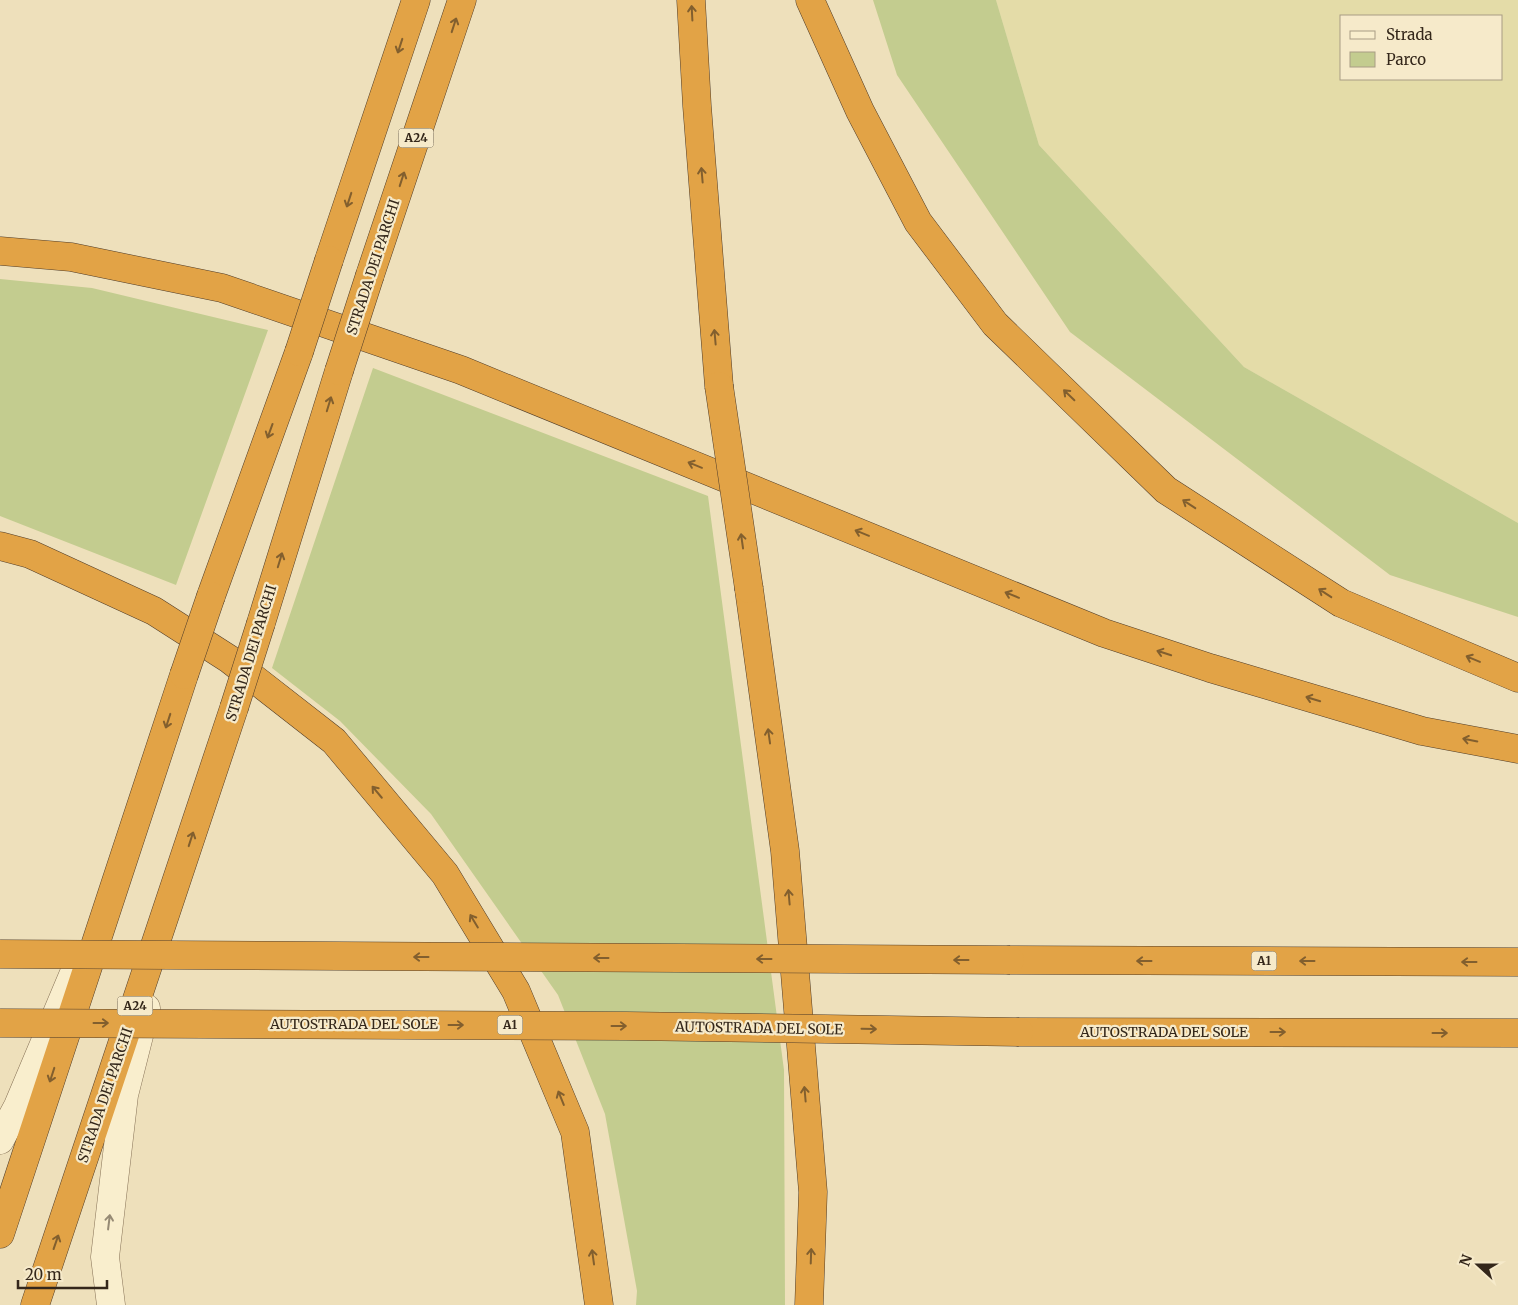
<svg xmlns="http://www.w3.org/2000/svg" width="1518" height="1305" font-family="Merriweather,serif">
<rect width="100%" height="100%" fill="#eee0bb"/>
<path fill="#e4dca8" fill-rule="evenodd" d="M996,0H1518V523L1244,367L1039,145ZM1342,16H1502V79H1342Z"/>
<path fill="#c3cc8f" d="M873,0H996L1039,145L1244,367L1518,523V617L1390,575L1070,332L897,75Z
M0,279L92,288L268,330L176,585L0,516Z
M373,368L708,496L784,1070L785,1305H636L637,1291L605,1114L558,995L431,814L340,721L272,668Z"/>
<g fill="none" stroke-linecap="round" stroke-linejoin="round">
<defs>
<path id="minor" d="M0,1140L18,1106L77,966
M111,1305L105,1257L124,1095L146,1008"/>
<path id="highway" d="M691,0L697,106L719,386
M810,0L860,111L918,222L995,324L1166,490L1341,603L1518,678
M0,251L71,257L222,288L461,370L1104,633L1210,668L1422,731L1518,749
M329,260L416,0
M370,275L462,0
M0,546L30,554L154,611L229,659L334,741L445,874L516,991L575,1132L599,1305
M749,589L785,851L813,1192L809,1305
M211,596L299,352
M261,623L339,371
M1010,960L1518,962
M1019,1032L1518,1033
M0,1234L184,675
M35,1305L234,708"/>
</defs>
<use href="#minor" stroke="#857055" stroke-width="29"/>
<use href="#highway" stroke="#523e2a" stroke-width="29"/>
<use href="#minor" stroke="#f9eecd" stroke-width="28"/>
<use href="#highway" stroke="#e2a346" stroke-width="28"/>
<defs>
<path id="highway-bridge" d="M299,352L329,260
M339,371L370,275
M719,386L749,589
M184,675L211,596
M234,708L261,623
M0,954L1010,960
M0,1023L627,1026L1019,1032"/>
</defs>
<use href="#highway-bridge" stroke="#523e2a" stroke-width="29" stroke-linecap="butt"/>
<use href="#highway-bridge" stroke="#e2a346" stroke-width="28"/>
</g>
<defs><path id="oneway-shaft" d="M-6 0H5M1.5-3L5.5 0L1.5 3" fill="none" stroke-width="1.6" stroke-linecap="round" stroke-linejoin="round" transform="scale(1.25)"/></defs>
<g stroke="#825f2e">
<use href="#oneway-shaft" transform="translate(692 13) rotate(-93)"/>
<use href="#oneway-shaft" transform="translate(454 25) rotate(-72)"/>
<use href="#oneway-shaft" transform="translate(400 46) rotate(108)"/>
<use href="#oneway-shaft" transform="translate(702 175) rotate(-95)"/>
<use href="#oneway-shaft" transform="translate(402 179) rotate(-72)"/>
<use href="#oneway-shaft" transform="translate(349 200) rotate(108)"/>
<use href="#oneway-shaft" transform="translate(715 337) rotate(-95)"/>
<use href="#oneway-shaft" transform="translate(1069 395) rotate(-136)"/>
<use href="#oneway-shaft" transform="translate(329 404) rotate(-73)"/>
<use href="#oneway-shaft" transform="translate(270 431) rotate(110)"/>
<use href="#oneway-shaft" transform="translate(695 465) rotate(-158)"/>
<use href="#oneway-shaft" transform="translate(1189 504) rotate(-147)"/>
<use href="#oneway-shaft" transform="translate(862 533) rotate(-158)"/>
<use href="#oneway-shaft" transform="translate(742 541) rotate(-98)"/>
<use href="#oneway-shaft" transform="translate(280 560) rotate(-73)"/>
<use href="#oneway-shaft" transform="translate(1325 593) rotate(-147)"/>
<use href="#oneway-shaft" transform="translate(1012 595) rotate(-158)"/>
<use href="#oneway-shaft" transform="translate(1164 653) rotate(-162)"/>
<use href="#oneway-shaft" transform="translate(1473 659) rotate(-157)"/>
<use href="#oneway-shaft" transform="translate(1313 699) rotate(-163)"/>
<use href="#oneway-shaft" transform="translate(168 721) rotate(108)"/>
<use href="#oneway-shaft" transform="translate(769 736) rotate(-98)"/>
<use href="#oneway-shaft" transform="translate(1470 740) rotate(-169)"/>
<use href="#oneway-shaft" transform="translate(377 792) rotate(-130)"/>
<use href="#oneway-shaft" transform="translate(191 839) rotate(-72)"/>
<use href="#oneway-shaft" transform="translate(789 897) rotate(-95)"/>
<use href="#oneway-shaft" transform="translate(474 921) rotate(-121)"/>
<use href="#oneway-shaft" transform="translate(421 957) rotate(-180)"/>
<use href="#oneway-shaft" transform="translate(601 958) rotate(-180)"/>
<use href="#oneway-shaft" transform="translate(764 959) rotate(-180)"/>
<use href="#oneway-shaft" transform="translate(961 960) rotate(-180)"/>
<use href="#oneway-shaft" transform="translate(1144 961) rotate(-180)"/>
<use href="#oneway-shaft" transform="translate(1307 961) rotate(-180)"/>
<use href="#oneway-shaft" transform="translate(1469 962) rotate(-180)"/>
<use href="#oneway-shaft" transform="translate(101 1023)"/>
<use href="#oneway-shaft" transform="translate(456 1025)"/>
<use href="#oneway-shaft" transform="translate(619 1026)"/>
<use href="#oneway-shaft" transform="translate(869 1029) rotate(1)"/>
<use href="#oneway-shaft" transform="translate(1278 1032)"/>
<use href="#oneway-shaft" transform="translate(1440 1033)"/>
<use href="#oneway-shaft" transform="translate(52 1075) rotate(108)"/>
<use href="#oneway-shaft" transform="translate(805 1094) rotate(-95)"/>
<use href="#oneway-shaft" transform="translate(561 1098) rotate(-112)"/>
<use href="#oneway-shaft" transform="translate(56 1242) rotate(-71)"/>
<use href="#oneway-shaft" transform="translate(811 1256) rotate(-88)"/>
<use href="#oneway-shaft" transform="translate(593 1257) rotate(-98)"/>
</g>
<use stroke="#968a74" href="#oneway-shaft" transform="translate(109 1222) rotate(-83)"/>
<g text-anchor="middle" stroke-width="4.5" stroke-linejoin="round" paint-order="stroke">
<g fill="#f6eaca" stroke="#6e624f" stroke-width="1">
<rect x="398.5" y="128.5" width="35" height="19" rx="4"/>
<rect x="1251.5" y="951.5" width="25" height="19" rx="4"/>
<rect x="117.5" y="996.5" width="35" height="19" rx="4"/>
<rect x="497.5" y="1015.5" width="25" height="19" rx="4"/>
</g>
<g font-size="12" font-weight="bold" fill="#34271a">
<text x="416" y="142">A24</text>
<text x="1264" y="965">A1</text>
<text x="135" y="1010">A24</text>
<text x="510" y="1029">A1</text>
</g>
<g font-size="14" fill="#34271a" stroke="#f6eaca">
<text transform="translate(373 267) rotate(-72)" y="5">STRADA DEI PARCHI</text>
<text transform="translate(251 653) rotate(-73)" y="5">STRADA DEI PARCHI</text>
<text x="354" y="1029">AUTOSTRADA DEL SOLE</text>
<text transform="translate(759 1028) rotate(1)" y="5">AUTOSTRADA DEL SOLE</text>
<text x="1164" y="1037">AUTOSTRADA DEL SOLE</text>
<text transform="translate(105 1095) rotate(-71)" y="5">STRADA DEI PARCHI</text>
</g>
</g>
<rect x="1340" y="15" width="162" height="65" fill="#f6eaca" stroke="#a89c84"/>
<rect x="1350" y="31" width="25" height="8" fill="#f9eecd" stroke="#a89c84"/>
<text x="1386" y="40" font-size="15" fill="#34271a">Strada</text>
<rect x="1350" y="52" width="25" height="15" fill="#c3cc8f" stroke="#a89c84"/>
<text x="1386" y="65" font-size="15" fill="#34271a">Parco</text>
<g transform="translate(1478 1265) rotate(291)" stroke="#f6eaca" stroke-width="4" paint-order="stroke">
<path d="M0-4L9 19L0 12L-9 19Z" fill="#34271a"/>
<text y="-8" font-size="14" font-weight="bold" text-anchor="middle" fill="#34271a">N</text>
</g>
<path d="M18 1280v8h89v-8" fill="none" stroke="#34271a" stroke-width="2.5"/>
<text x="25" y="1280" font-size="15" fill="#34271a" stroke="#f6eaca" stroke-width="4" paint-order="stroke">20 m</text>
</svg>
